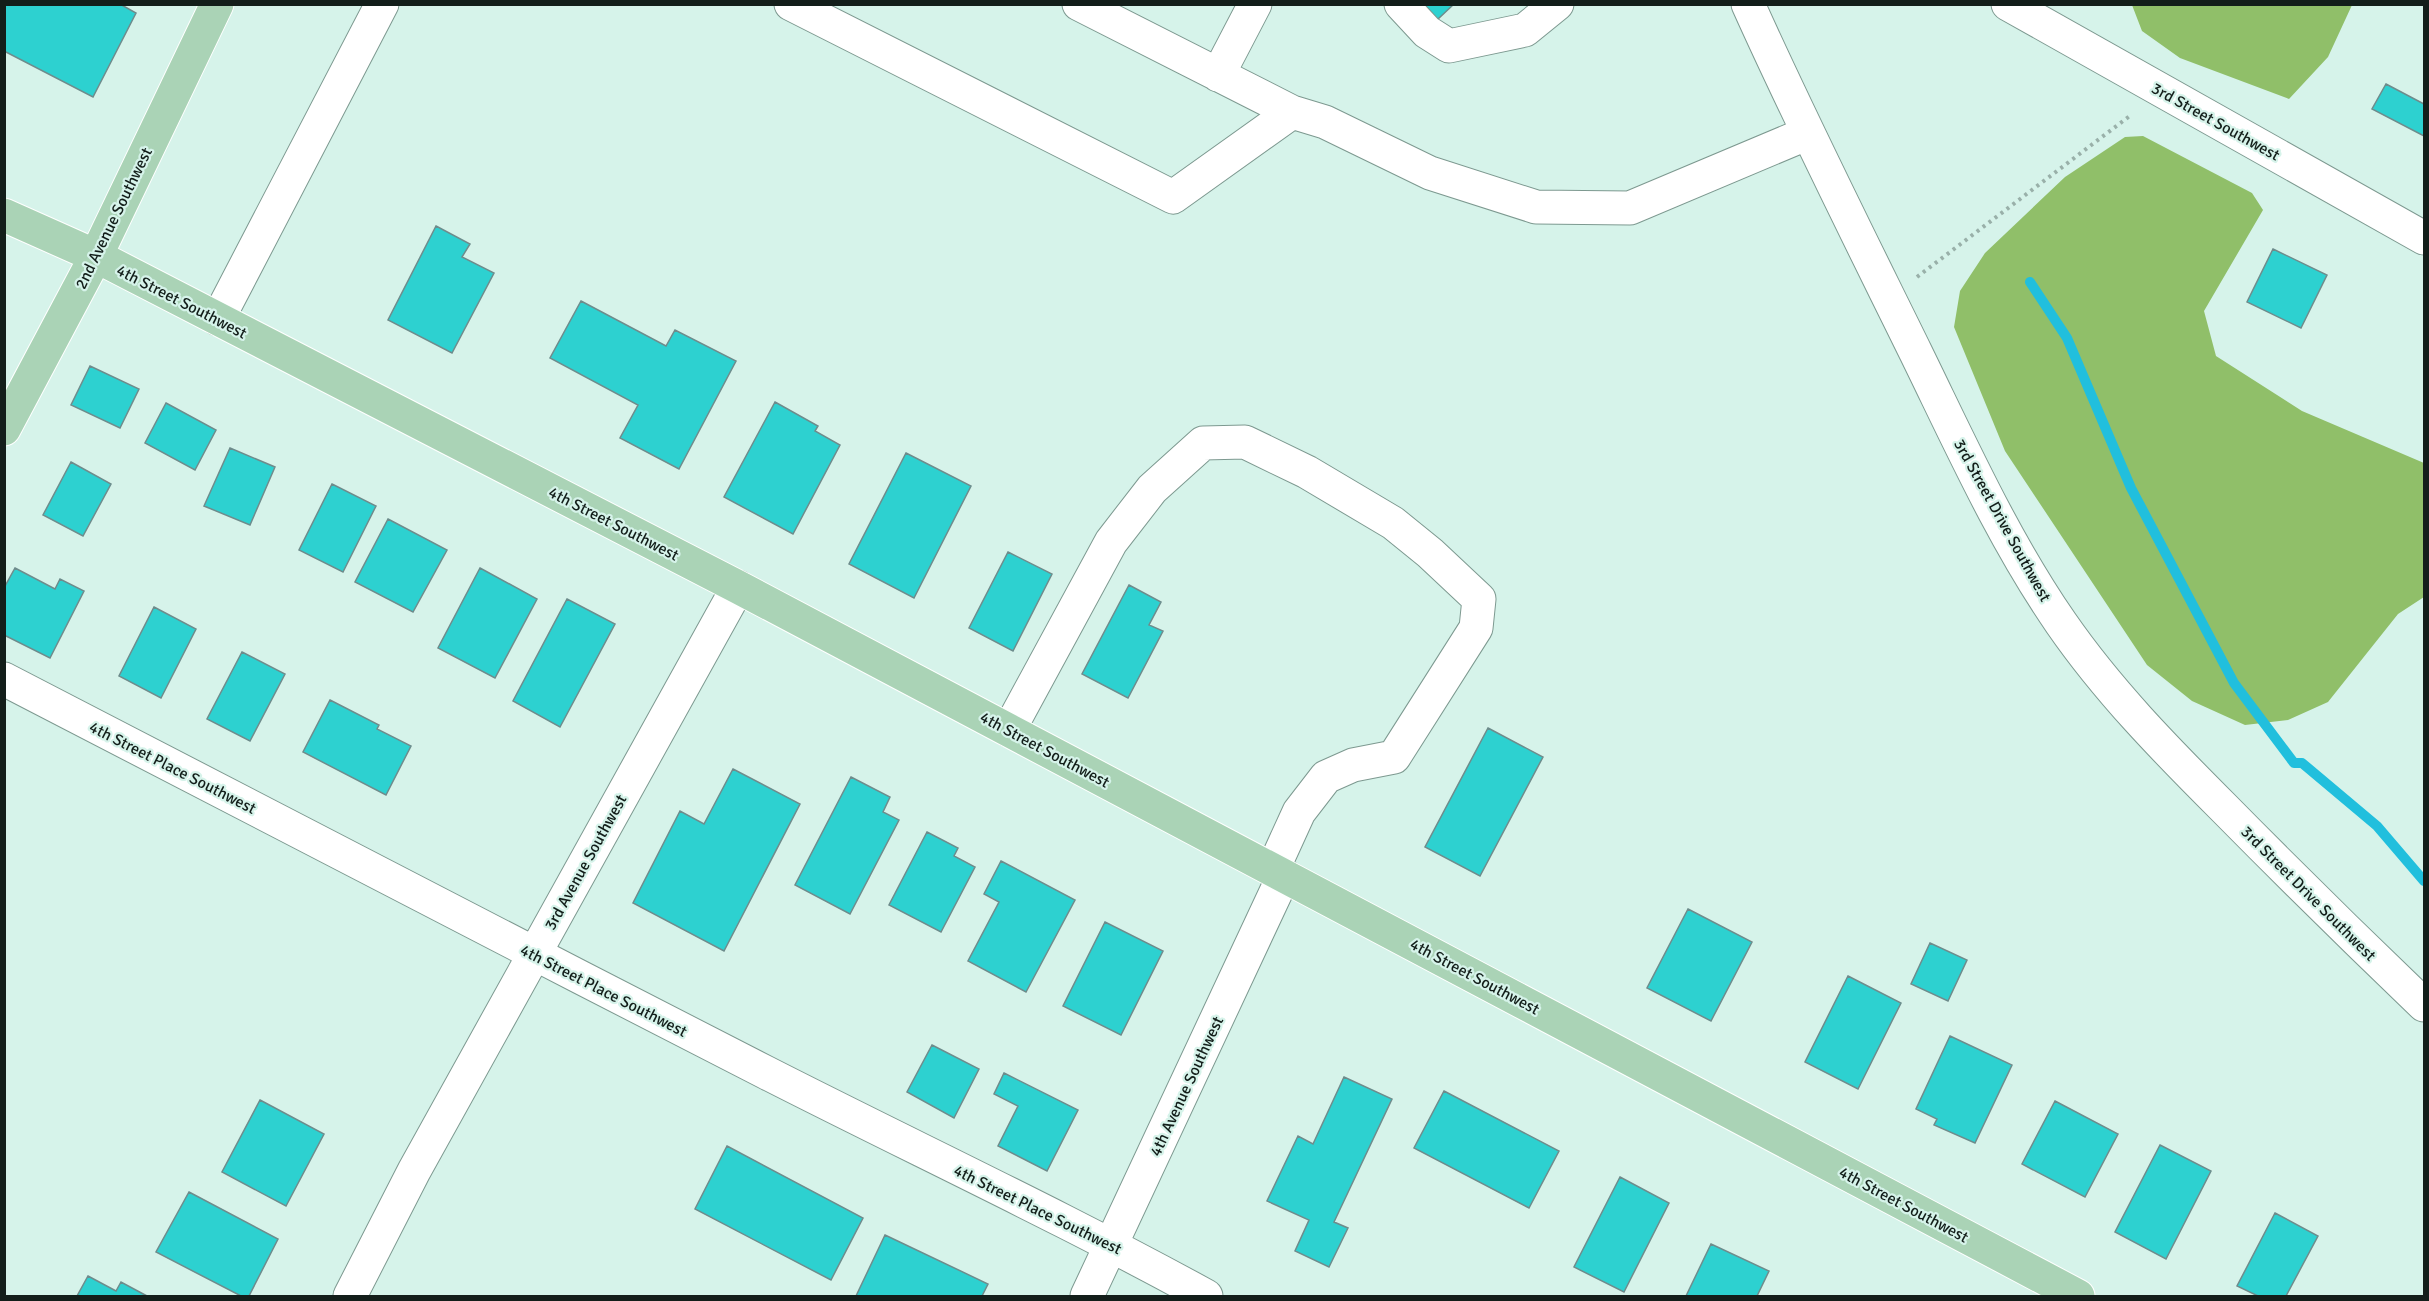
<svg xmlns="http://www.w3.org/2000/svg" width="2429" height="1301" font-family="Signika,sans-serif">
<rect width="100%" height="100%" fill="#d6f3ea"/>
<path fill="#90bf69" d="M2132,5H2352L2328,57L2289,99L2180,58L2142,31Z
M2143,136L2252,193L2263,210L2204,311L2216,356L2302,411L2424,463V597L2398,614L2328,702L2288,720L2245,725L2192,701L2147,665L2005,451L1954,327L1960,291L1985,253L2065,177L2125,137Z"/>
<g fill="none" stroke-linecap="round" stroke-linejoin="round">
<path stroke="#21bfdd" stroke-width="10" d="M2030,282L2067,338L2131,488L2234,683L2294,763H2302L2377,826L2424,881"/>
</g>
<path fill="#2dd1d0" stroke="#6e8c8c" stroke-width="1.5" d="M4,4H120L136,13L93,97L4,51Z
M1423,4H1454L1437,20Z
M2386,84L2424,104V136L2372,109Z
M436,226L470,244L462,257L494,273L452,353L388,320Z
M2273,249L2327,275L2301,328L2247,302Z
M581,301L666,346L675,330L736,361L679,469L620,438L638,405L550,358Z
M90,366L139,389L120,428L71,405Z
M775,402L818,426L815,431L840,445L793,534L724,497Z
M166,403L216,430L195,470L145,443Z
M230,448L275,467L250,525L204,506Z
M906,453L971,486L914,598L849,564Z
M71,462L111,484L83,536L43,515Z
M332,484L376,506L343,572L299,550Z
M388,519L447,550L413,612L355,582Z
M1008,552L1052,574L1013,651L969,628Z
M15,568L55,589L60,579L84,591L50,658L4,635V588Z
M480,568L537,599L495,678L438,648Z
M1129,585L1161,602L1149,625L1163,631L1128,698L1082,674Z
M567,599L615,624L560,727L513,701Z
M154,607L196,629L161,698L119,676Z
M242,652L285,674L250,741L207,719Z
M330,700L379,725L377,729L411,746L386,795L303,752Z
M1488,728L1543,757L1480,876L1425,847Z
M733,769L800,804L724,951L633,903L680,811L704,824Z
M851,777L890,797L883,812L899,820L850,914L795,885Z
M927,832L958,848L954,856L975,867L941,932L889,905Z
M1001,861L1075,900L1026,992L968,961L999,902L984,894Z
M1688,909L1752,942L1711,1021L1647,988Z
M1105,922L1163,951L1121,1035L1063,1006Z
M1930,943L1967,960L1948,1001L1911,984Z
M1848,976L1901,1003L1858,1089L1805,1062Z
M1950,1036L2012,1065L1975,1143L1934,1125L1937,1119L1916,1109Z
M932,1045L979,1069L954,1118L907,1092Z
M1004,1073L1078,1110L1047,1171L998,1146L1018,1106L994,1094Z
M1344,1077L1392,1099L1334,1222L1348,1228L1329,1267L1295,1251L1309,1220L1267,1201L1298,1136L1313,1144Z
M1444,1091L1559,1151L1529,1208L1414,1148Z
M260,1100L324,1134L286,1206L222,1172Z
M2055,1101L2118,1134L2085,1197L2022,1164Z
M2160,1145L2211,1171L2166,1259L2115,1232Z
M727,1146L863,1218L831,1280L695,1209Z
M1620,1177L1669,1203L1624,1292L1574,1267Z
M189,1192L278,1239L249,1296H241L156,1252Z
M2275,1213L2318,1236L2286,1296H2258L2237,1286Z
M885,1235L988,1284L982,1296H856Z
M1711,1244L1769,1271L1757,1296H1686Z
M88,1276L116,1291L121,1282L147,1296H77Z"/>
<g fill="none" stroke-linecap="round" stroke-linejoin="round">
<defs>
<path id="minor" d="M791,4L1173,197L1292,112
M1079,4L1292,112L1325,122L1430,173L1536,207L1630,208L1808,133
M1401,4L1427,32L1449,46L1525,30L1557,4
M1748,4C1801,122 1859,237 1916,353C1961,445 2003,539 2061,623C2108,691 2165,749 2223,807C2289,874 2356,940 2424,1005
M2008,4L2424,238
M1218,75L1255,4
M218,319L382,4
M4,679C258,811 511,942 765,1072C912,1147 1062,1217 1206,1296
M1009,730L1111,542L1152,489L1203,443L1245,442L1307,472L1393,523L1430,553L1479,599L1476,628L1394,757L1353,765L1326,777L1299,812L1273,869
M350,1296L414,1171L738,587
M1087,1296L1284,875"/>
<path id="major" d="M4,215L96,256L738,587L2078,1296
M4,429L96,256L217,4"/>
</defs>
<use href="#minor" stroke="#7d9990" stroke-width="35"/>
<use href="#major" stroke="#fff" stroke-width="35"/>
<path stroke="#99b0a9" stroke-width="4" stroke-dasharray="3 4.5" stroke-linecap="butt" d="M1917,277L2131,115"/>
<use href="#minor" stroke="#fff" stroke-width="33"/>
<use href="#major" stroke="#aad3b6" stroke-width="33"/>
</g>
<g text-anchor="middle" stroke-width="4.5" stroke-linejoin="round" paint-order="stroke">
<g font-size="16" fill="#131e1a" stroke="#d6f3ea">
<text transform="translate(2216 121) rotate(29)" y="6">3rd Street Southwest</text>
<text transform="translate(113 218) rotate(-64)" y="6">2nd Avenue Southwest</text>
<text transform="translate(182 301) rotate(27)" y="6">4th Street Southwest</text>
<text transform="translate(2003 520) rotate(61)" y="6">3rd Street Drive Southwest</text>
<text transform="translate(614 523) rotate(27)" y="6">4th Street Southwest</text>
<text transform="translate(1045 749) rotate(28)" y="6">4th Street Southwest</text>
<text transform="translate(173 767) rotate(27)" y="6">4th Street Place Southwest</text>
<text transform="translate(585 862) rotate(-61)" y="6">3rd Avenue Southwest</text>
<text transform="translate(2309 893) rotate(45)" y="6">3rd Street Drive Southwest</text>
<text transform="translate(1475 976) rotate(28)" y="6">4th Street Southwest</text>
<text transform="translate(604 990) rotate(27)" y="6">4th Street Place Southwest</text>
<text transform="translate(1186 1086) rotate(-65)" y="6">4th Avenue Southwest</text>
<text transform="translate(1904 1204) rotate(28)" y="6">4th Street Southwest</text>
<text transform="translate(1038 1209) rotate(26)" y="6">4th Street Place Southwest</text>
</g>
</g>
<rect width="2429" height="1301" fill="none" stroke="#131e1a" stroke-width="12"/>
</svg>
